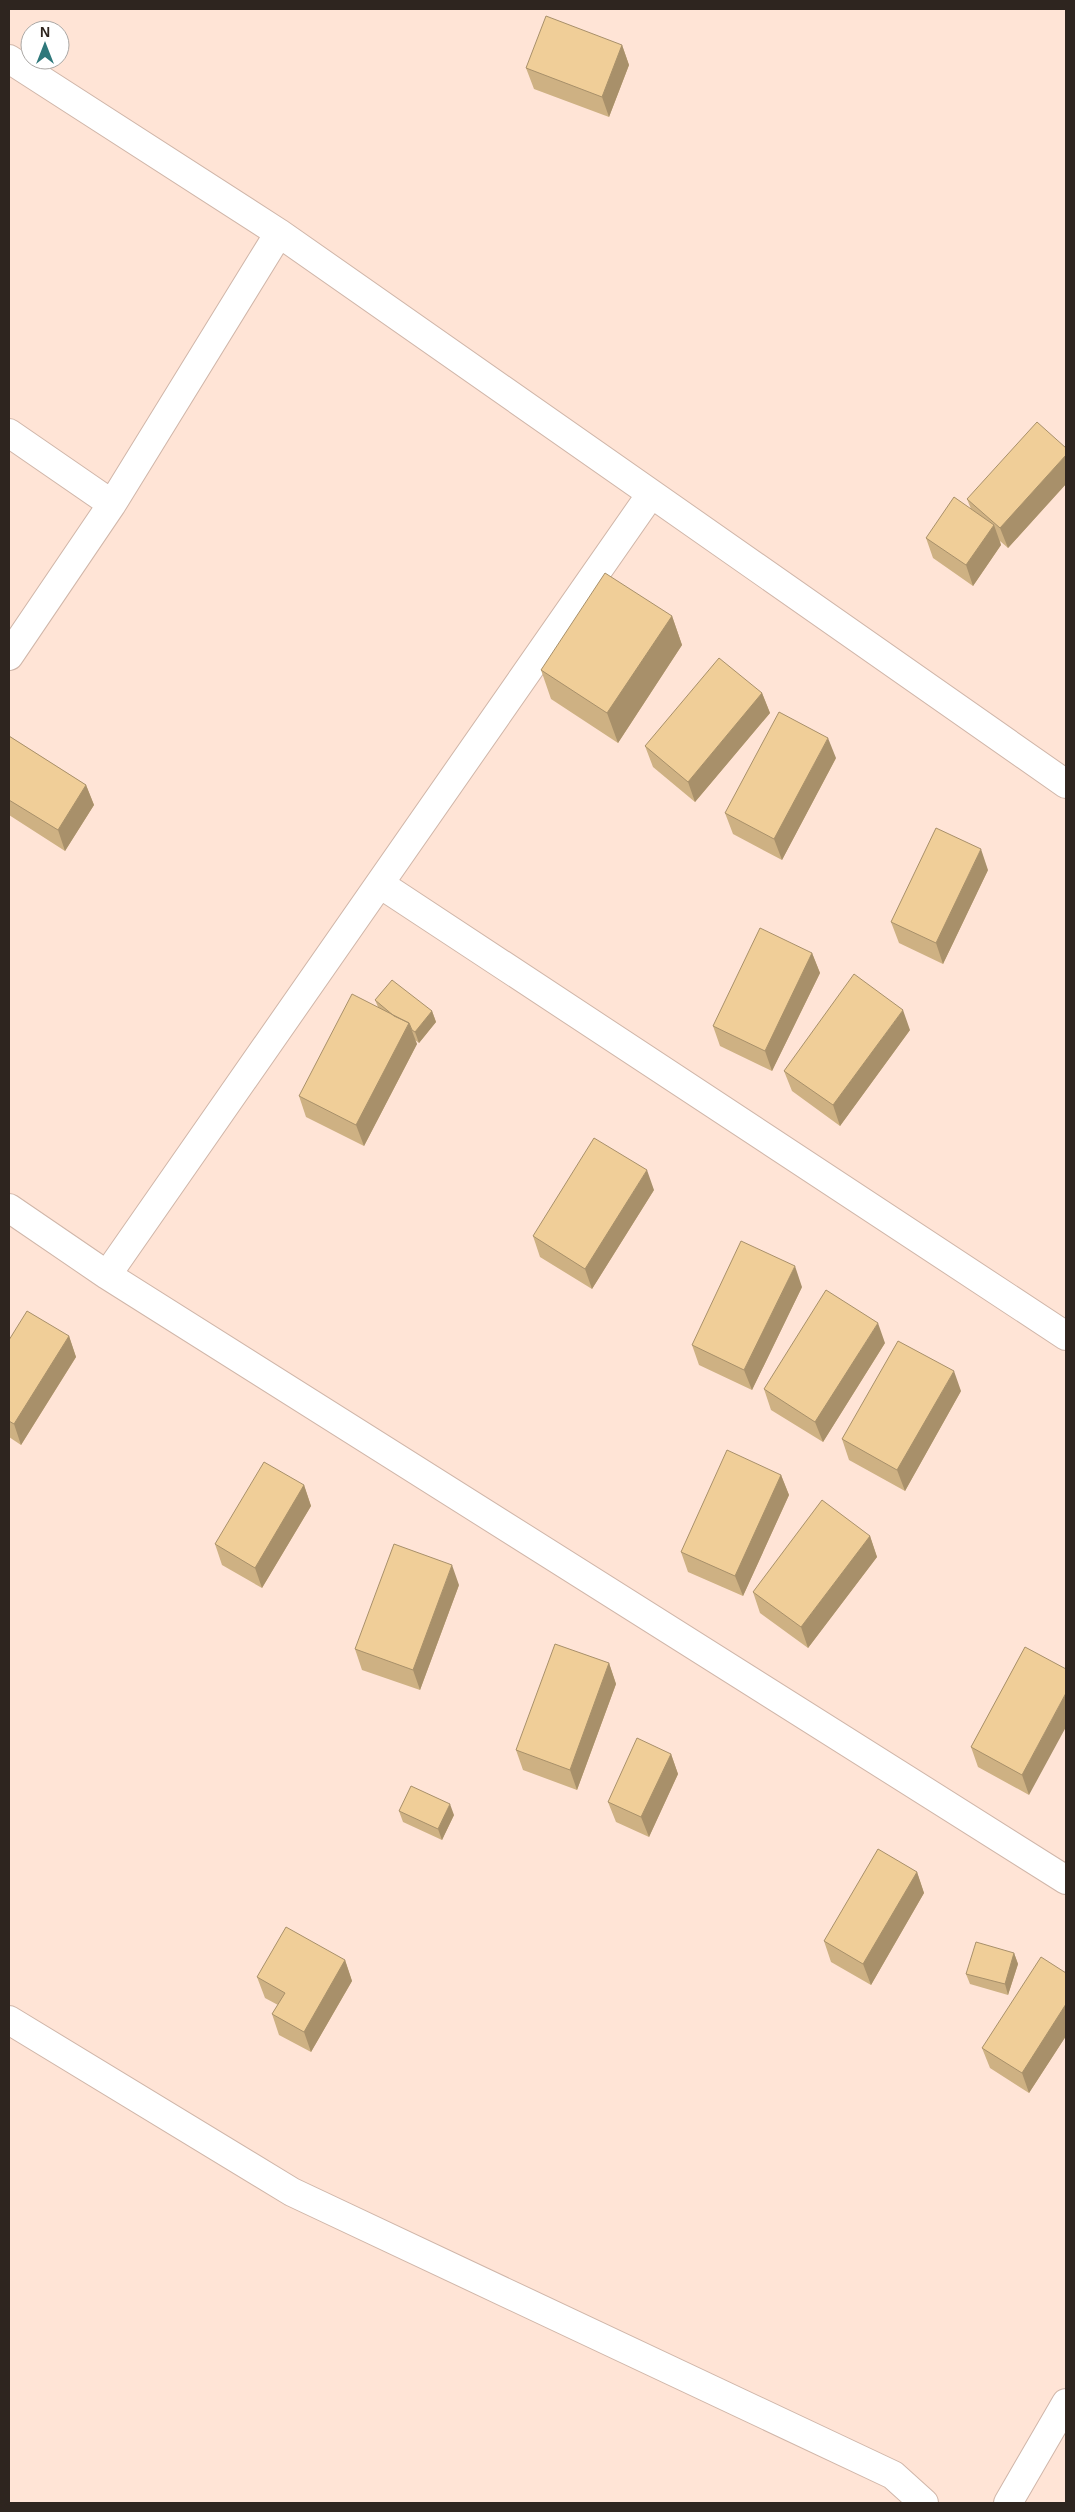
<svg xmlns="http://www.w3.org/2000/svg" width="1075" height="2512" font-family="Helvetica,sans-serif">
<rect width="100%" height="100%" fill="#ffe4d6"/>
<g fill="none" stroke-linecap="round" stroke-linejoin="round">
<defs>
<path id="minor" d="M9,59L279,233L1066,784
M9,433L112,504
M9,656L112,504L279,233
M380,884L1066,1336
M9,1208L107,1275L1066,1880
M107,1275L651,494
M9,2020L292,2192L893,2475L924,2503
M1008,2503L1066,2403"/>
</defs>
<use href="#minor" stroke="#d0b6a9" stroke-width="30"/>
<use href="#minor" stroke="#fff" stroke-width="28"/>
</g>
<path fill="#ceb183" d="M622,45L629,65L609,117L534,89L526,68Z
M1066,448V484L1008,548L1000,541L1001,545L973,586L933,558L926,538L971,509L967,499Z
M672,616L682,645L618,743L551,699L541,670Z
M762,693L770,713L695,802L653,767L645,746Z
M9,736L86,785L94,805L65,851L9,815Z
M836,758L782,860L733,834L725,813Z
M988,870L943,964L899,943L891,922Z
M812,953L820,973L772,1071L720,1046L713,1026Z
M375,1000L432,1011L436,1022L419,1043L415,1040L417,1044L364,1146L306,1117L299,1096L378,1007Z
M910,1030L840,1126L792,1091L784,1071Z
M654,1190L592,1289L540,1257L533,1236Z
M802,1287L752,1390L699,1365L692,1345Z
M69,1336L76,1357L21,1445L9,1437V1340Z
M885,1343L823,1442L771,1410L764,1389Z
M961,1391L905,1491L849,1460L842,1439Z
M781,1475L789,1495L743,1596L688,1572L681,1552Z
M304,1485L311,1506L262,1588L222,1565L215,1544Z
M870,1536L877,1557L808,1648L760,1613L753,1592Z
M459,1585L420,1690L362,1670L355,1649Z
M1025,1647L1029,1795L978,1767L971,1747Z
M609,1663L616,1684L577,1790L523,1770L516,1750Z
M671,1754L678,1774L649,1837L616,1822L608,1802Z
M399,1811L454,1815L442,1840L403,1822Z
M917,1872L924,1893L871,1985L831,1962L824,1941Z
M1014,1953L1018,1964L1008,1995L970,1984L966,1974Z
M345,1960L352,1981L311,2052L279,2035L272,2014L278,2005L265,1998L257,1977Z
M1066,1973V2036L1029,2093L990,2068L982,2048Z"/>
<path fill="#a8906a" d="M622,45L629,65L609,117L602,97Z
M1066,455V484L1008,548L1000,528Z
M994,525L1001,545L973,586L966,565Z
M672,616L682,645L618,743L607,713Z
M762,693L770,713L695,802L688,782Z
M828,738L836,758L782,860L774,839Z
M86,785L94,805L65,851L58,830Z
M981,849L988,870L943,964L936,943Z
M812,953L820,973L772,1071L765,1051Z
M903,1010L910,1030L840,1126L833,1105Z
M432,1011L436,1022L419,1043L415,1032Z
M409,1023L417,1044L364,1146L356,1125Z
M647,1170L654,1190L592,1289L585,1269Z
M795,1266L802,1287L752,1390L744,1370Z
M878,1323L885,1343L823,1442L815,1422Z
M69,1336L76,1357L21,1445L14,1424Z
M954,1371L961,1391L905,1491L897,1470Z
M781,1475L789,1495L743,1596L735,1576Z
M304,1485L311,1506L262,1588L255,1568Z
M870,1536L877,1557L808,1648L801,1627Z
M452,1565L459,1585L420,1690L413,1670Z
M609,1663L616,1684L577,1790L570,1770Z
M1066,1693V1727L1029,1795L1022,1775Z
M671,1754L678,1774L649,1837L641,1817Z
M450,1804L454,1815L442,1840L438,1829Z
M917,1872L924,1893L871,1985L863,1964Z
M1014,1953L1018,1964L1008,1995L1005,1984Z
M345,1960L352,1981L311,2052L304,2032Z
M1066,2004V2036L1029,2093L1022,2073Z"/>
<path fill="#f0ce98" stroke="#a8906a" d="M546,16L622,45L602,97L526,68Z
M1037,422L1066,448V455L1000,528L967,499Z
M954,497L994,525L966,565L926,538Z
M605,573L672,616L607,713L541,670Z
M719,658L762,693L688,782L645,746Z
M779,712L828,738L774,839L725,813Z
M9,736L86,785L58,830L9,800Z
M936,828L981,849L936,943L891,922Z
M760,928L812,953L765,1051L713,1026Z
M854,974L903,1010L833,1105L784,1071Z
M392,980L432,1011L415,1032L412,1030L409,1023L394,1016L375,1000Z
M352,994L409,1023L356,1125L299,1096Z
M594,1138L647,1170L585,1269L533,1236Z
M741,1241L795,1266L744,1370L692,1345Z
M826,1290L878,1323L815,1422L764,1389Z
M27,1311L69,1336L14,1424L9,1421V1340Z
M898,1341L954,1371L897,1470L842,1439Z
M727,1450L781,1475L735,1576L681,1552Z
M264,1462L304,1485L255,1568L215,1544Z
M822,1500L870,1536L801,1627L753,1592Z
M394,1544L452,1565L413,1670L355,1649Z
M555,1644L609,1663L570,1770L516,1750Z
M1025,1647L1066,1669V1693L1022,1775L971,1747Z
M637,1738L671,1754L641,1817L608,1802Z
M411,1786L450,1804L438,1829L399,1811Z
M878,1849L917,1872L863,1964L824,1941Z
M286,1927L345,1960L304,2032L272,2014L285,1993L257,1977Z
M976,1942L1014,1953L1005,1984L966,1974Z
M1041,1957L1066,1973V2004L1022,2073L982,2048Z"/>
<rect width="1075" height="2512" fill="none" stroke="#2e251f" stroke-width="20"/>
<g transform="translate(45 45)"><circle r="24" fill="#ffffff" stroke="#aba8a5"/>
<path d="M0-4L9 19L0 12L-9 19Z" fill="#2e787b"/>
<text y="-8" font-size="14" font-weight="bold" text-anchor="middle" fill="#2e251f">N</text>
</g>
</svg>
